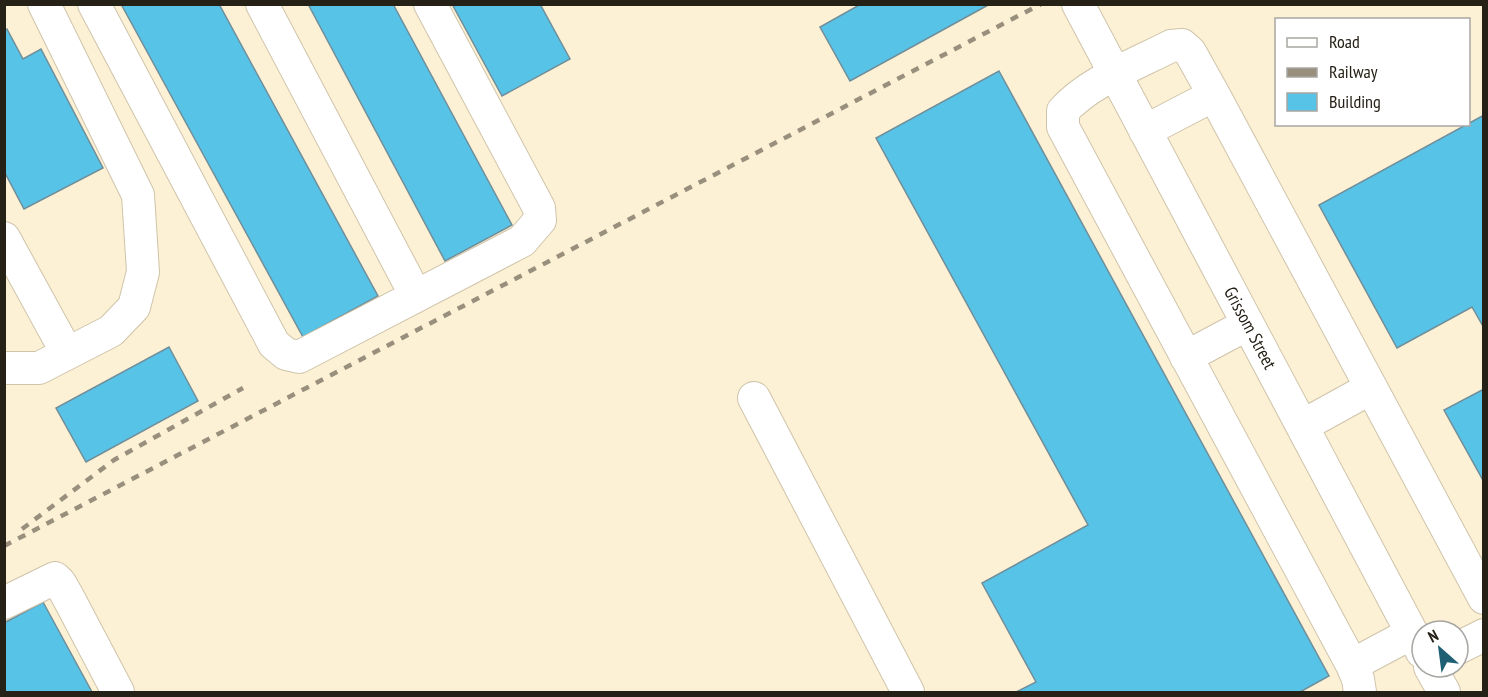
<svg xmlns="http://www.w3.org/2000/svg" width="1488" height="697" font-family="'PT Sans Narrow',sans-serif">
<rect width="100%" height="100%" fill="#fcf0d5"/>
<path fill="#57c3e7" stroke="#708e99" stroke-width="1.5" d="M121,4H219L378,296L303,337Z
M308,4H393L512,225L445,261Z
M452,4H540L570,59L502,96Z
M861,4H990L850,81L820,27Z
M7,29L23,59L41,49L103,168L24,209L4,171V31Z
M999,71L1329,676L1300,692H1016L1036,682L982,583L1088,525L876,138Z
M1484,115V328L1472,307L1397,348L1319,205Z
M169,347L198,401L86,462L56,408Z
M1484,389V482L1444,410Z
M43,602L92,692H4V623Z"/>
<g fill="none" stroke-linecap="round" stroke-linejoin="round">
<defs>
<path id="minor" d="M94,4L274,344L286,354L299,357L522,241L540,220L539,208L430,4
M262,4L416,296
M1078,4L1422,652
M1214,95L1190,52L1182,45L1171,46C1136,64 1089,82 1063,111V127L1352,665L1358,679L1360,692
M1145,131L1214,95L1484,598
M4,238L67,353
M1186,357L1248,324
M4,368H39L111,331L134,307L143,272L138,195L44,4
M754,398L908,692
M1302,426L1371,388
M4,603L55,578L60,583L68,597L118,692
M1458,648L1484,635
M1352,665L1412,633
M1430,667L1444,692"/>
</defs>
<use href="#minor" stroke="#cfc4aa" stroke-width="34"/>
<use href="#minor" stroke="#fff" stroke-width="32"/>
<path stroke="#988f7c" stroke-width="4.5" stroke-dasharray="8 8" stroke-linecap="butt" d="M22,529L114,460L243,388
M4,546L1041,4"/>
</g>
<g text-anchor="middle" stroke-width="5" stroke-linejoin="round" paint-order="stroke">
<g font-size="18" fill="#262117" stroke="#fff">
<text transform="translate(1250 328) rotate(62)" y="6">Grissom Street</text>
</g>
</g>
<rect width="1488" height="697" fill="none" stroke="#262117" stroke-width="12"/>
<rect x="1275" y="18" width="195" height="108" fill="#ffffff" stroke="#a8a6a2" stroke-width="1.5"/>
<rect x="1287" y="38" width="30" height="9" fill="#ffffff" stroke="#a8a6a2" stroke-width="1.5"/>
<text x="1329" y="48" font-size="18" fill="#262117">Road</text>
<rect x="1287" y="68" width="30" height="9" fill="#988f7c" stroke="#a8a6a2" stroke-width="1.5"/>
<text x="1329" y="78" font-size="18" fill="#262117">Railway</text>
<rect x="1287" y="93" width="30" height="18" fill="#57c3e7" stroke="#a8a6a2" stroke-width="1.5"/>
<text x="1329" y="108" font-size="18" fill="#262117">Building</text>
<g transform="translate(1440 649) rotate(332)"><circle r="28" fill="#ffffff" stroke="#a8a6a2" stroke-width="1.5"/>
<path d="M0-4.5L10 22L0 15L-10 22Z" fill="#1e5f74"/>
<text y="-9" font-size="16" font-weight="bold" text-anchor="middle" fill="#262117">N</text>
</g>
</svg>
